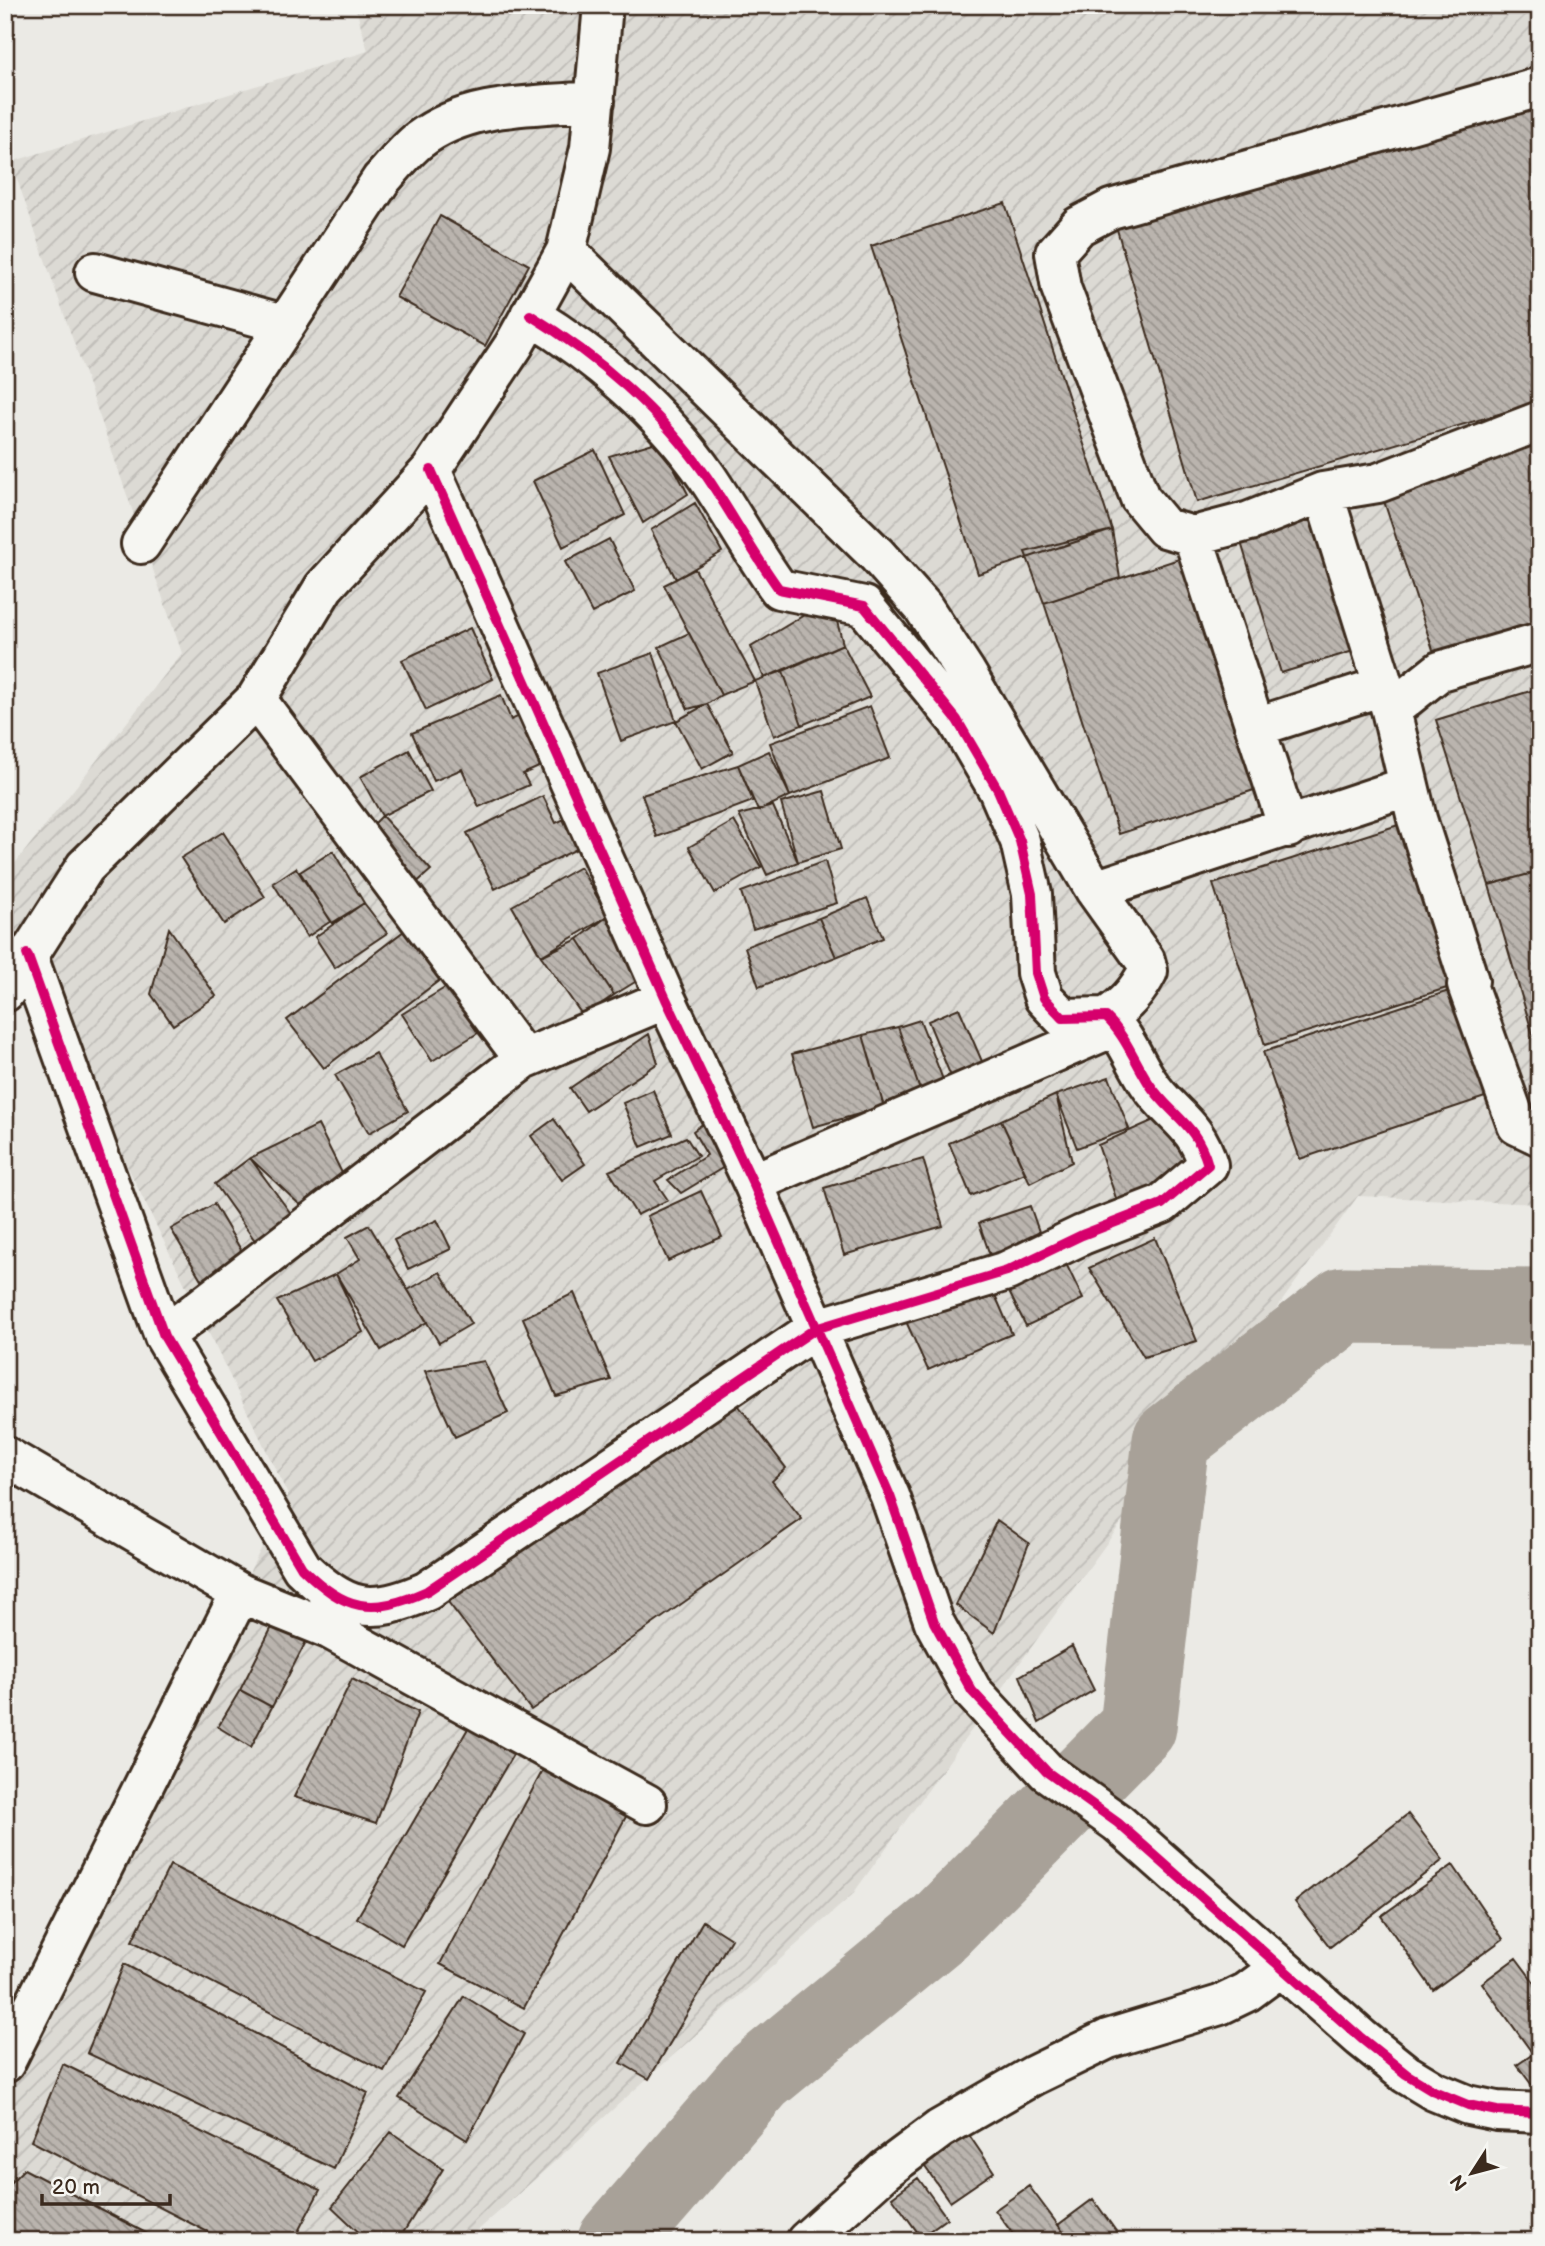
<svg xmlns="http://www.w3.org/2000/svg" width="1545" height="2246" font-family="'Balsamiq Sans',sans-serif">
<defs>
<pattern id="industrial-furrows" width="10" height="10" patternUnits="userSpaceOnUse" patternTransform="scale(1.75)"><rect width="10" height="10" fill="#dcdad4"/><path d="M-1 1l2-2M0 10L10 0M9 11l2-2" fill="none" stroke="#bebbb6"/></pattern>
<pattern id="building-back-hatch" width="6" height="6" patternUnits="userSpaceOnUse" patternTransform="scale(1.75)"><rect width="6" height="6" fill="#bab4ae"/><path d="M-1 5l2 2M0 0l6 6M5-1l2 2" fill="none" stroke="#98938d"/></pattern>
</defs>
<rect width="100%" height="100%" fill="#ebeae5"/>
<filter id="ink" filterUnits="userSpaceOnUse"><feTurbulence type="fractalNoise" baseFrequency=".0143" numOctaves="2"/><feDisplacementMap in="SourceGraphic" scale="14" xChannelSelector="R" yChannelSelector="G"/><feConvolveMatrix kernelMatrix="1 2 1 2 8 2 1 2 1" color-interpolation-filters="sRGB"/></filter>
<g filter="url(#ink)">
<path fill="url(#industrial-furrows)" d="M355,5H1540V1204L1358,1196L852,1895L466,2241H5V2061L288,1495L5,916V876L182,653L11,162L368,51Z"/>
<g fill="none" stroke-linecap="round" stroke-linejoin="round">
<path stroke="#a8a198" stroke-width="77" d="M616,2241L758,2077L939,1928L1138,1727L1171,1440L1344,1305L1540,1307"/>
</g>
<path fill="url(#building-back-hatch)" stroke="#3b2a1e" stroke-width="2" d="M1540,83V402L1197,502L1111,209Z
M1005,203L1112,530L978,574L871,246Z
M440,216L529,265L485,346L396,297Z
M1540,430V638L1440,671L1378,483Z
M660,441L688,494L643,523L609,456Z
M595,450L625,515L563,547L533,481Z
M695,503L722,552L676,579L651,530Z
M1319,515L1360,649L1281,673L1240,539Z
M1112,530L1120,578L1044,603L1025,552Z
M609,539L635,591L592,613L565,562Z
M1185,557L1260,788L1119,834L1044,603Z
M695,569L755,681L721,695L664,585Z
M831,599L843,644L764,678L751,647Z
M470,628L493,679L426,710L402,660Z
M689,633L721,695L707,704L688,709L659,647Z
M843,644L870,697L802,725L783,671Z
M653,653L676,721L621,741L597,673Z
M783,671L802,725L774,736L755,681Z
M1540,688V871L1489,885L1436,720Z
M501,695L511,720L526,713L548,763L523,774L529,785L479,807L462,769L434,781L412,733Z
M707,704L733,752L702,769L676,721Z
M870,706L890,758L790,796L770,743Z
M409,750L431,791L382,816L360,777Z
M769,751L790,796L758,811L738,765Z
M738,765L753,801L657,837L642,795Z
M824,791L841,849L798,862L781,803Z
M543,796L556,823L573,815L587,844L495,889L467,833Z
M773,806L798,862L767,875L739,815Z
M382,816L431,870L414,885L366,832Z
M1417,819L1469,981L1265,1045L1213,884Z
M734,821L761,867L715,893L689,847Z
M223,832L265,897L224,924L181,858Z
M333,851L364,903L332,923L300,872Z
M825,861L837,903L753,929L741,892Z
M580,867L608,916L541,956L512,906Z
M296,868L331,921L307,937L273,883Z
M1540,871V1059L1489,885Z
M867,898L883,938L836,957L819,918Z
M364,903L387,933L335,968L315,937Z
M608,916L648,974L614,995L578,939Z
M819,918L836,957L759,987L745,947Z
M169,928L216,996L173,1025L151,994Z
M404,931L441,979L324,1068L287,1020Z
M578,939L614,995L583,1016L541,956Z
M1467,985L1504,1097H1485L1300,1159L1263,1052Z
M448,986L478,1033L432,1061L402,1014Z
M959,1008L984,1066L952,1079L928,1021Z
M920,1020L945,1085L921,1093L898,1027Z
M898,1027L921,1093L884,1107L863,1035Z
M649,1034L658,1063L586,1111L570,1088Z
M863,1035L884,1107L813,1127L792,1054Z
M375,1053L408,1111L369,1133L335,1075Z
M1109,1077L1129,1129L1077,1148L1056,1095Z
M653,1090L672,1134L641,1147L623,1103Z
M1056,1095L1072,1162L1030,1183L1001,1120Z
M1165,1115L1194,1170L1117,1201L1098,1145Z
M554,1119L585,1164L562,1180L531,1136Z
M708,1120L734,1161L681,1193L668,1180L707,1155L693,1131Z
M1001,1120L1025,1173L971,1196L949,1143Z
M318,1125L346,1181L300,1205L250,1158Z
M686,1137L698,1156L655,1181L668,1200L637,1215L609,1171Z
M250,1158L292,1215L256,1242L215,1184Z
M923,1159L943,1226L844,1255L824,1188Z
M701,1191L722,1237L668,1261L647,1216Z
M214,1204L244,1255L202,1281L171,1229Z
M1030,1206L1045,1249L994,1267L979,1223Z
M437,1220L451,1249L408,1269L394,1240Z
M369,1225L427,1322L381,1350L336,1274L360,1259L347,1237Z
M1155,1238L1197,1341L1144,1357L1089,1268Z
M1060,1251L1083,1299L1026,1326L1002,1278Z
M440,1272L471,1324L439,1343L408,1290Z
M336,1274L363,1332L312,1361L277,1301Z
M989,1281L1012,1334L928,1370L904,1317Z
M574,1293L611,1380L556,1396L523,1318Z
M484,1361L508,1413L455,1437L425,1371Z
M736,1402L786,1468L772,1481L802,1519L531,1710L445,1598Z
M997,1520L1029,1543L994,1633L956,1605Z
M276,1619L309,1636L272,1707L240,1690Z
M1072,1646L1094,1690L1039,1723L1020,1676Z
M352,1679L418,1712L376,1823L294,1797Z
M240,1690L272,1707L251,1747L218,1727Z
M470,1725L515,1751L402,1945L357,1918Z
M545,1766L629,1811L524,2008L440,1964Z
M1408,1814L1443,1860L1330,1947L1295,1902Z
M170,1865L426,1992L384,2071L132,1941Z
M1453,1865L1503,1939L1433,1990L1381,1916Z
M703,1921L731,1939L649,2079L621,2063Z
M1516,1958L1540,1990V2084L1534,2088L1517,2065L1533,2054L1482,1983Z
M124,1964L368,2093L334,2169L87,2053Z
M464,1996L524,2034L467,2140L399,2098Z
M63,2064L320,2190L293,2241H225L31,2141Z
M963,2126L994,2172L950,2202L918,2157Z
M391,2132L443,2169L398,2241H368L332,2207Z
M24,2169L161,2241H5V2188Z
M918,2178L947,2218L921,2237L892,2197Z
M1029,2186L1070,2241H1018L995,2210Z
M1093,2199L1123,2241H1070L1058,2225Z"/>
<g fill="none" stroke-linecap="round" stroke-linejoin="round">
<defs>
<path id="minor" d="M566,251L877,555L923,607L965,671L1095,890L1145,960L1148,971C1138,991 1125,1006 1106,1017
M95,272L284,324
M1540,421L1378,483L1323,492L1391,710L1417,819L1469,981L1467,985L1517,1125L1540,1136
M431,470L666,999L753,1183L890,1496L934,1622L972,1691L1047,1772L1118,1823L1361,2038L1406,2074L1434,2091L1468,2105L1497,2111L1540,2113
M1323,492L1250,521L1193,536L1165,528L1140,498L1061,288L1055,253L1079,226L1111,209L1540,87
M1193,536L1288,828
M141,544L381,180C393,167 405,151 419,140C469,102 535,106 595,101
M256,699L524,1059
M1391,710L1440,671L1540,642
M1256,727L1383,686
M1095,890L1409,786
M27,954L164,1336L302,1568C346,1611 371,1616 427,1591L815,1329L1007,1271L1082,1235L1162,1204L1208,1165C1196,1122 1169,1115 1148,1082C1134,1060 1125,1035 1106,1017L1063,1018L1044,998L1036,973L1032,894L1020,841L998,790L957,720L864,606L779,589C753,553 732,514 707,477C661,411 597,356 530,315
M5,992L85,867L256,699L324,587L431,470L514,345L566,251L590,148L603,5
M753,1183L1116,1026
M164,1336L524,1059L666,999
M5,1456L240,1593L329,1629L647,1804
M5,2063L240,1593
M806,2241L885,2170L940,2129L1034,2075L1108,2039L1220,2005L1247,1992L1281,1967"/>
</defs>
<use href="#minor" stroke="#3b2a1e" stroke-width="44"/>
<use href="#minor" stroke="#f6f6f2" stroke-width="38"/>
<defs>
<path id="cycleway" d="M431,470L666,999L753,1183L890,1496L934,1622L972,1691L1047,1772L1118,1823L1361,2038L1406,2074L1434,2091L1468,2105L1497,2111L1540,2113
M27,954L164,1336L302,1568C346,1611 371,1616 427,1591L815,1329L1007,1271L1082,1235L1162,1204L1208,1165C1196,1122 1169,1115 1148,1082C1134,1060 1125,1035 1106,1017L1063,1018L1044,998L1036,973L1032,894L1020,841L998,790L957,720L864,606L779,589C753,553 732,514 707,477C661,411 597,356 530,315"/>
</defs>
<use href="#cycleway" stroke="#f6f6f2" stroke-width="15"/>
<use href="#cycleway" stroke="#d6006c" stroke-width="10"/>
</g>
</g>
<rect width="1545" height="2246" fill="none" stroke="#f6f6f2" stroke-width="28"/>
<rect x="14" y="14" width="1517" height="2218" fill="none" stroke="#3b2a1e" stroke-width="2.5" filter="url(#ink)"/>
<g transform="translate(1472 2173) rotate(234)" stroke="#f6f6f2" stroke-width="5" paint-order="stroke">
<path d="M0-5L12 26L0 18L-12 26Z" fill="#3b2a1e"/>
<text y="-10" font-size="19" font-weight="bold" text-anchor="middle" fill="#3b2a1e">N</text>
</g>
<path d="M42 2194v10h128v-10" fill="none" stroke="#3b2a1e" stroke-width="3.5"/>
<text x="52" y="2194" font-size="21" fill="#3b2a1e" stroke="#f6f6f2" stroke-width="5" paint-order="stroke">20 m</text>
</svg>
